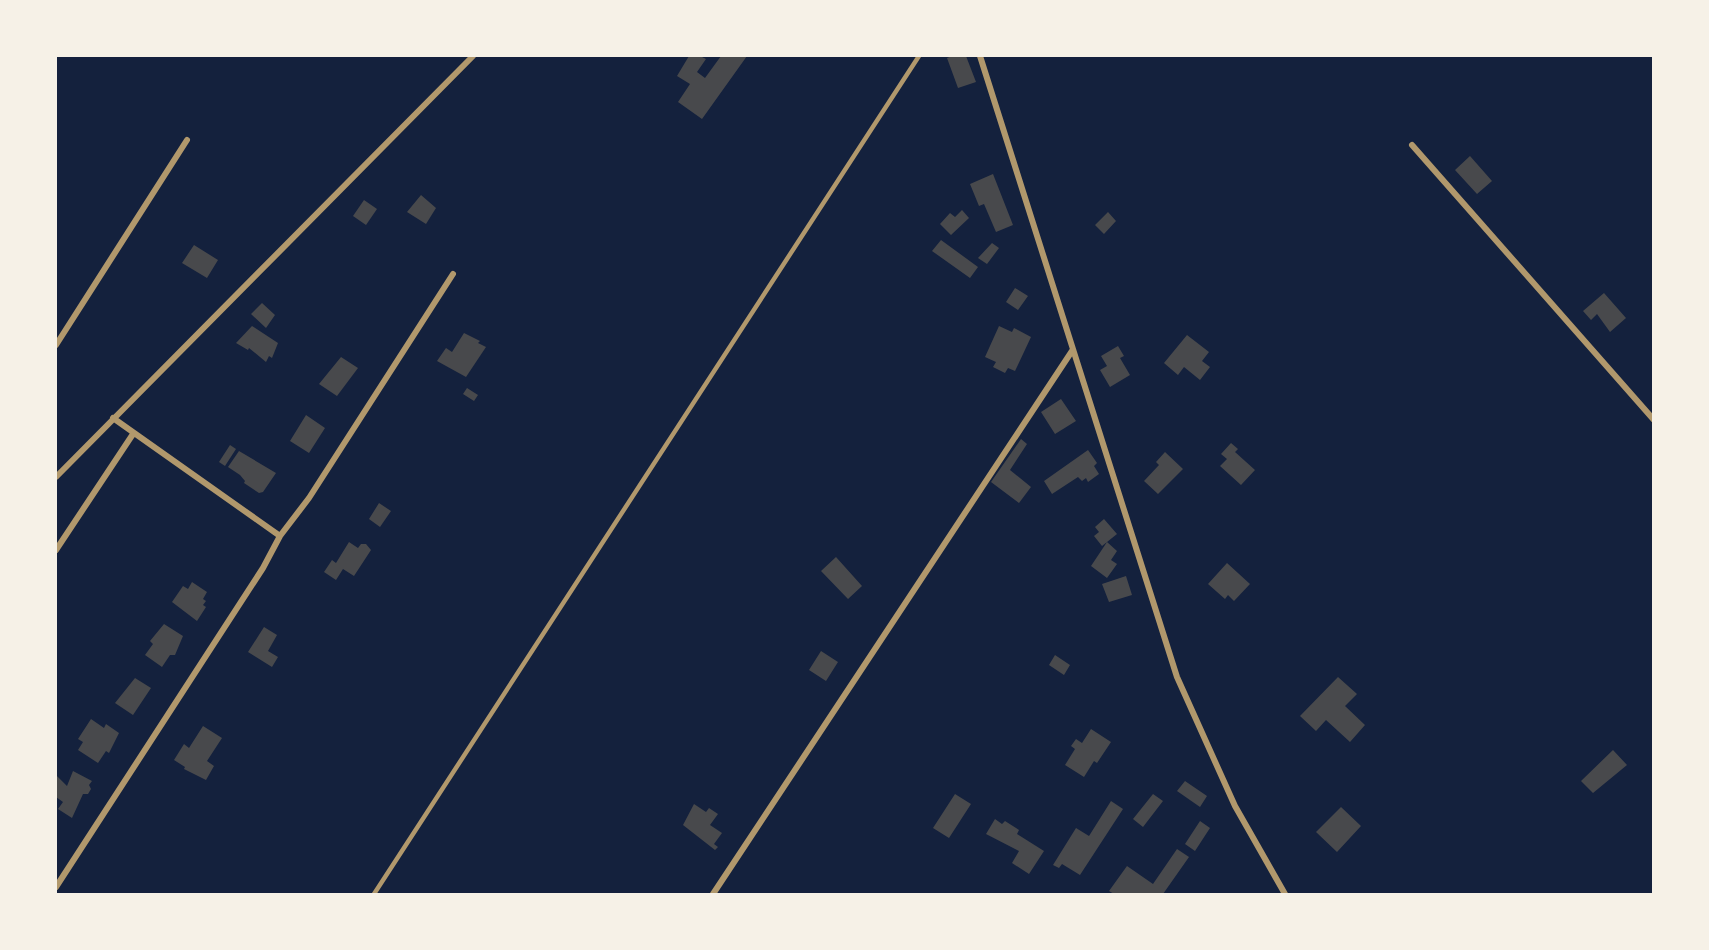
<svg xmlns="http://www.w3.org/2000/svg" width="1709" height="950" font-family="'DejaVu Sans',sans-serif">
<rect width="100%" height="100%" fill="#14213d"/>
<path fill="#48494c" d="M689,56H700L706,59L697,72L705,78L721,56H747L702,119L678,102L690,84L677,76Z
M952,56H966L976,82L958,88L947,58Z
M1470,156L1492,181L1477,194L1455,170Z
M993,174L1013,225L996,232L984,204L979,206L970,184Z
M421,195L436,208L426,224L407,212Z
M364,200L377,209L366,225L353,216Z
M962,210L969,218L951,235L940,224L950,213L955,217Z
M1108,212L1116,221L1104,234L1095,225Z
M941,240L978,267L970,278L932,251Z
M992,243L999,248L987,264L978,258Z
M194,245L218,260L207,278L182,263Z
M1015,288L1028,296L1018,310L1006,302Z
M1604,293L1626,318L1610,332L1597,314L1591,320L1583,311Z
M262,303L275,315L266,328L251,314Z
M252,326L278,343L272,358L269,356L266,362L249,348L248,350L236,343Z
M999,326L1012,332L1014,328L1031,337L1015,371L1008,368L1005,373L993,367L996,362L985,357Z
M464,333L480,341L478,343L486,347L466,377L437,361L446,348L452,352Z
M1187,335L1209,352L1202,361L1210,367L1200,380L1184,367L1178,375L1164,363Z
M1118,346L1124,356L1120,358L1130,375L1110,387L1100,370L1107,366L1101,356Z
M341,357L358,368L337,396L319,384Z
M467,388L478,395L474,401L463,394Z
M1061,399L1076,421L1055,434L1041,412Z
M306,415L325,428L309,453L290,441Z
M1021,439L1027,444L1010,470L1031,487L1019,503L991,482Z
M1231,443L1238,449L1235,452L1255,470L1241,485L1220,466L1227,459L1221,454Z
M230,445L236,449L225,466L219,462Z
M1088,450L1097,463L1094,466L1099,474L1088,482L1086,478L1082,481L1078,477L1052,494L1044,481Z
M239,451L276,473L263,492L259,493L244,483L245,481L240,475L228,467Z
M1165,452L1183,469L1158,494L1144,481L1159,465L1156,462Z
M379,503L391,511L380,527L369,519Z
M1104,519L1117,534L1102,546L1094,536L1099,532L1095,527Z
M349,542L358,548L361,544H366L371,550L354,576L343,569L336,580L324,572L332,560L336,563Z
M1107,542L1117,551L1111,560L1117,564L1107,578L1091,566Z
M836,557L862,586L848,599L821,571Z
M1227,563L1250,584L1234,601L1228,595L1225,599L1208,584Z
M1126,576L1132,595L1109,602L1102,584Z
M192,582L207,592L203,599L206,601L203,605L206,607L197,621L172,602L183,586L188,589Z
M164,624L183,636L175,655H170L162,667L145,655L153,644L150,641Z
M264,627L277,635L268,651L278,657L272,667L248,652Z
M821,651L838,662L826,681L809,670Z
M1055,655L1070,665L1064,675L1049,665Z
M1338,677L1357,694L1345,706L1365,725L1350,742L1326,720L1316,731L1300,716Z
M135,678L151,688L133,715L115,703Z
M91,719L104,728L106,724L119,733L109,753L106,751L98,763L78,750L83,742L78,739Z
M203,726L222,738L207,761L214,766L206,780L184,769L185,767L174,760L184,744L189,748Z
M1091,729L1111,742L1097,763L1094,761L1084,777L1065,765L1075,749L1071,746L1076,739L1082,743Z
M1613,750L1627,765L1593,793L1581,781Z
M73,771L92,781L89,785L91,789L88,794H83L72,818L58,809L63,802L56,797V775L67,786Z
M1185,781L1207,796L1200,807L1177,791Z
M955,794L971,804L949,838L933,828Z
M1153,794L1163,801L1143,827L1133,819Z
M1111,801L1123,809L1080,875L1062,864L1059,868L1053,865L1076,828L1089,836Z
M694,804L706,812L709,808L718,814L710,825L722,833L714,844L718,847L715,850L683,825Z
M1341,807L1361,826L1337,852L1316,832Z
M995,819L1002,824L1005,821L1019,830L1017,834L1044,851L1029,874L1012,863L1019,851L986,834Z
M1200,821L1210,828L1195,851L1185,844Z
M1177,849L1189,857L1163,894H1114L1109,891L1127,866L1153,884Z"/>
<g fill="none" stroke-linecap="round" stroke-linejoin="round">
<path stroke="#b1986c" stroke-width="4.5" d="M374,894L919,56"/>
<path stroke="#b1986c" stroke-width="6" d="M980,56L1177,677L1235,806L1285,894
M1412,145L1654,420
M56,345L187,140
M113,418L280,536
M56,477L473,56
M56,550L133,434
M56,887L263,568L280,536L309,498L453,274
M713,894L1072,351"/>
</g>
<rect width="1709" height="950" fill="none" stroke="#f6f1e7" stroke-width="114"/>
</svg>
